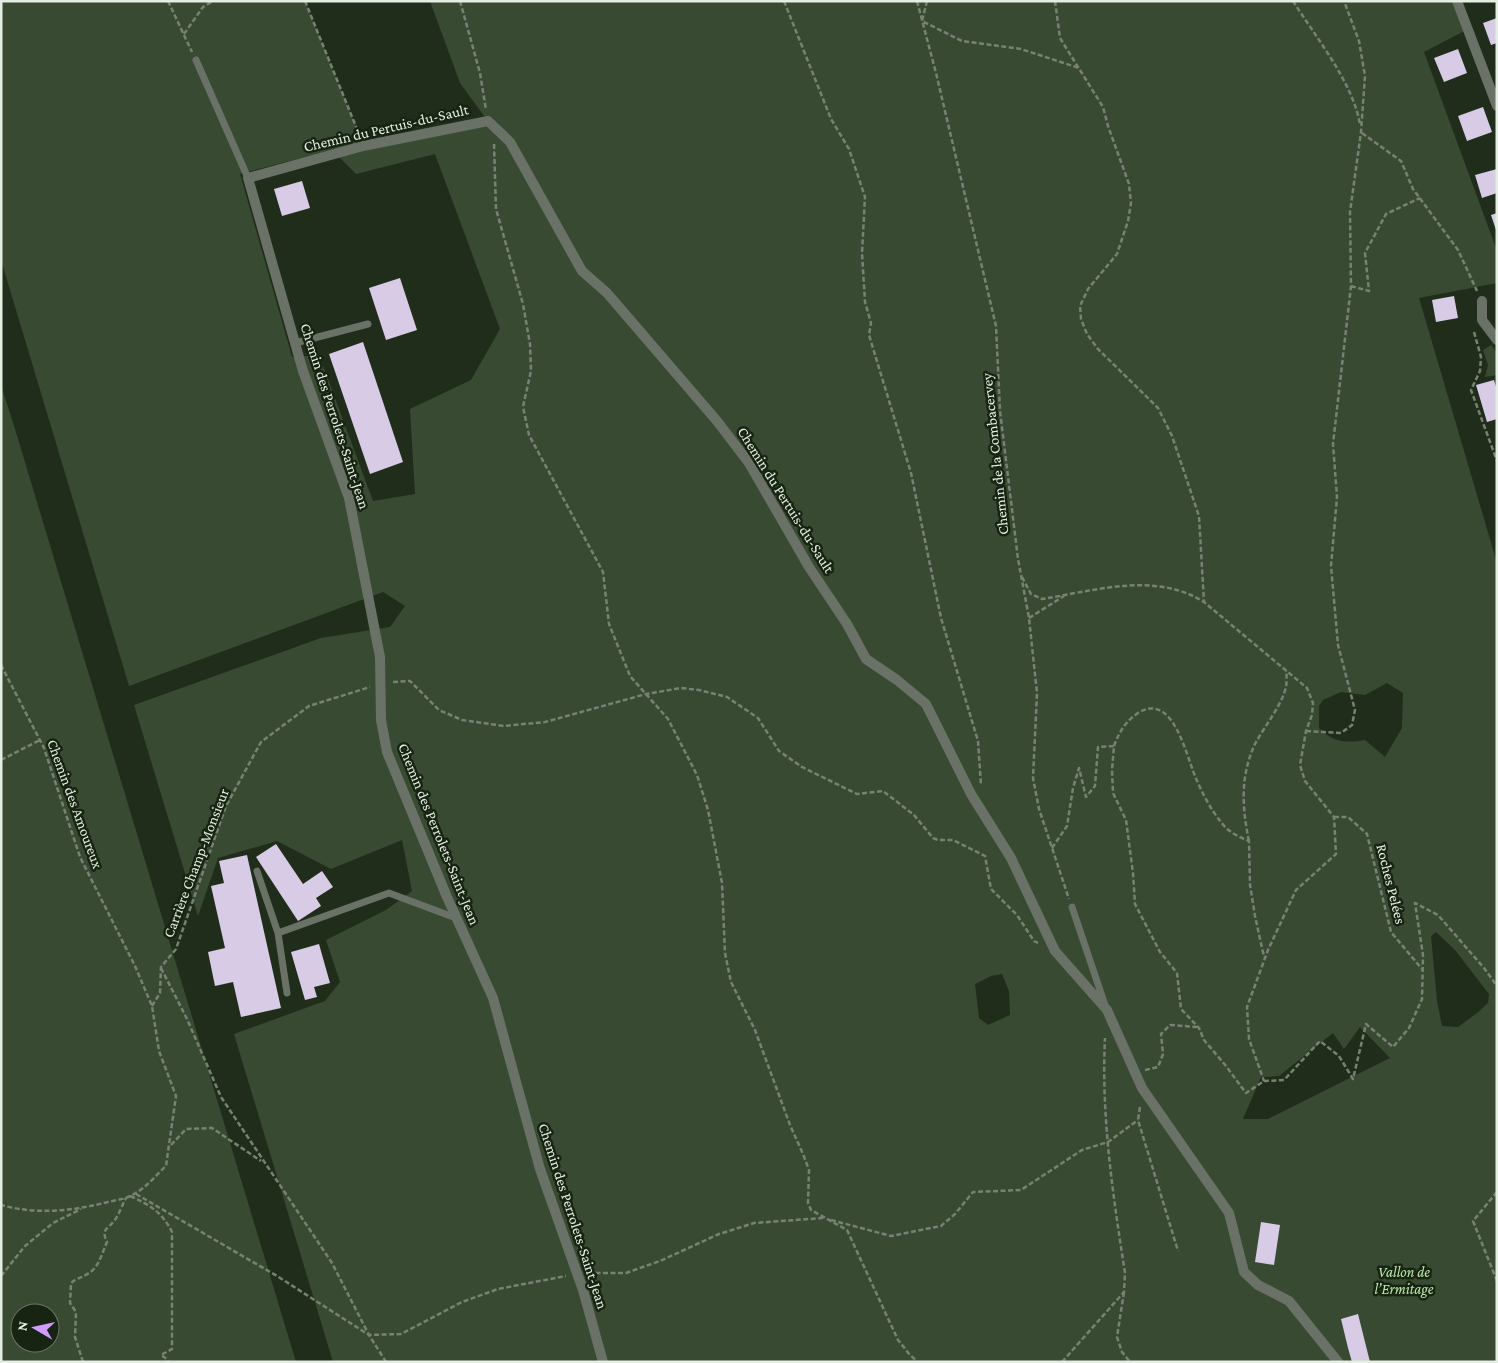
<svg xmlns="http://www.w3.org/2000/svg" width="1498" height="1363" font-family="'Crimson Pro',serif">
<rect width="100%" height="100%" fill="#202d1b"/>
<path fill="#384b32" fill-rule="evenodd" d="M1,1H305L364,146L487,120L460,83L430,1H1457L1468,29L1424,52L1497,251V283L1419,298L1497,563V1362H333L234,1034L325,1001L340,982L326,940L386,910L412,891L402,840L331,869L277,841L218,858L198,916L134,705L321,638L390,627L405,606L383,592L129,686L1,260ZM332,150L356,174L435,154L500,329L471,380L410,409L415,494L373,501L319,355L292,357L240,174ZM1387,683L1403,693L1402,728L1385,757L1365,740C1347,743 1333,743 1319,728V706L1323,700L1341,692L1365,695ZM1436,932L1455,950L1489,994L1488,1003L1477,1013L1458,1027L1442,1026L1437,1001L1431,936ZM1002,974L1009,991L1010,1015L988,1025L979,1018L975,984L991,976ZM1360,1027L1390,1058L1268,1119H1243L1261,1077L1279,1076L1333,1033L1344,1049Z
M1491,345L1497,353V375L1485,377L1488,365L1483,350Z
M1,385L15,429L296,1362H1ZM20,1313H50V1343H20Z"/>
<path fill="#d7cbe5" d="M1497,18V43L1491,45L1483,23Z
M1458,49L1467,73L1444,82L1434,58Z
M1483,107L1492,132L1467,141L1458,116Z
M1497,169V193L1482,198L1475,175Z
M302,181L310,208L282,216L274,189Z
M1497,213V230H1496L1491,215Z
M400,278L417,330L386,340L369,288Z
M1454,296L1458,318L1436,322L1432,300Z
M363,342L403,462L370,474L329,354Z
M1494,380L1497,390V419L1487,422L1476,385Z
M276,844L303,884L322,871L333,887L316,898L321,906L298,921L256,857Z
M247,855L281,1008L241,1017L233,982L215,986L208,952L225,948L211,886L224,883L219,861Z
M319,944L330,983L314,987L317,997L305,1000L291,952Z
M1261,1222L1280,1225L1274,1265L1255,1262Z
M1358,1314L1370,1362H1352L1348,1348L1341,1319Z"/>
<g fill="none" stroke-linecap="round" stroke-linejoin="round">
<path stroke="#778272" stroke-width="2.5" stroke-dasharray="5 2.5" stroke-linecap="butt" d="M168,1L192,52
M305,1L359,134
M460,1L480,73L486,110
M784,1L831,119L849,149L865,197L862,253L865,302L871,323L869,335L911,473L941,618L978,741L981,785
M917,1L936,73L996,326L1000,411L1018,559L1029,618L1037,693L1033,778L1039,809L1069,899
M927,1L922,21L962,41L1021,49L1079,68
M1055,1L1060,38L1103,107L1108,126L1129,184L1131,203L1128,221L1117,254L1088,289L1080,306L1081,319L1087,334L1098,349L1158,408L1172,436L1199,516L1204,602
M1293,1C1315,36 1354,84 1360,125
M184,34L203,7L213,1
M1362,133L1401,161L1413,189L1458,250L1477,291
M494,144L496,209L523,304L530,344L531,371L523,407L529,435L603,572L609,624L630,676L668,719L697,775L708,810L722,883L725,953L731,982L755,1030L790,1125L803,1154L809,1170L808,1203L811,1210L847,1230L898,1340L910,1355L918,1362
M1351,286L1369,291L1365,253L1386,214L1420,198
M1474,332L1481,357L1480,371L1471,390L1497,461
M1022,577L1031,594L1042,599C1094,591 1155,571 1204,602L1307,688L1313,703L1312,715L1306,731L1300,765L1305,781L1334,817L1336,854L1296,890L1268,950L1247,1007L1249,1039L1264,1081
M1029,618L1064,596
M1,665L44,748L80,857L135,966L152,1006L159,1051L176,1096L166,1166C156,1175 146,1188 134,1194C126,1199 117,1200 108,1202C72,1211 37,1215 1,1205
M393,682L410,681L439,710L462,720L504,726L545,722L646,694L681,688L699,690L727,697L758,718L779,751L802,767L857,794L883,791L914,815L933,838L938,840H953L985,856L991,889L1017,915L1034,941L1038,943
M1306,731L1341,733L1352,725L1355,710L1338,645L1331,566L1337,497L1333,444L1351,286L1350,212L1361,132L1365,76L1359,41L1344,1
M1114,746C1119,732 1126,721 1138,713C1173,691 1186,755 1195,776C1201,791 1211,810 1221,822C1228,832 1239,837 1249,841L1250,885L1255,916L1264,957
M1,760L40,740
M1334,817H1348L1367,834L1391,932L1422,969
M1249,841C1242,808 1240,776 1255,744C1264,727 1282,705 1286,687C1287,682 1286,676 1287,671
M1052,848L1067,826L1073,788L1079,768L1086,797L1095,786L1098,747L1114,746L1112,770L1113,793L1126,820L1133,873L1135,904L1160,952L1177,973L1181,1009L1199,1028L1204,1040L1226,1066L1246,1093L1264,1081L1284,1080L1320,1041L1339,1056L1353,1079L1366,1024L1393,1047L1409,1028L1422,999L1423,955L1415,903L1438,915L1484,968L1497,986
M161,968L187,1019L221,1097L332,1263L369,1335L386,1362
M152,1006L160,993L161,967L176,949L226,806L261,742L309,706L370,687
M1145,1070L1158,1067L1163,1054L1161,1034L1170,1025L1197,1027
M1140,1107L1138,1120L1178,1251
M171,1145L186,1129L212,1128L261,1161
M1497,1192L1473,1221L1497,1281
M136,1194L277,1276L369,1335L401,1334L462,1302L498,1289L566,1276
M130,1196C150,1205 162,1212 172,1232V1349L161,1355L167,1359L168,1362
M831,1220L891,1236L941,1226L955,1214L973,1192L1021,1190L1082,1150L1108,1142L1138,1120
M588,1273H626L660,1261L719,1234L754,1223L823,1218
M1,1276L25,1246L53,1223L81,1209
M1124,1292L1117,1337L1122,1352L1130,1362
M83,1362L75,1337L76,1312L70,1303L71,1283C77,1278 83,1277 89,1273C99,1267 102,1253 107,1242C101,1229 107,1230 114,1221C119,1215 122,1205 126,1198
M1062,1362L1124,1292L1125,1273C1113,1196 1101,1116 1105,1038"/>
<path stroke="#6a7167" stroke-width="7" d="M196,60L248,178
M295,343L368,324
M257,871L278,933L287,993
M1072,907L1105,1005
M278,933L389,893L456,918"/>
<path stroke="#6a7167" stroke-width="10" d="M1457,1L1497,106
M1482,301V320L1497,340
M603,1362L583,1290L540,1169L493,998L447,897L387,752L381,720L380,657L349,498L303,371L248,178L363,146L488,121L510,142L582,271L607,293L717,421L749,463L809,567L847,624L866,659L897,680L926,704L971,794L1011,858L1055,951L1107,1010L1142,1088L1229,1213L1244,1272L1258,1285L1289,1301L1338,1362"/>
</g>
<g text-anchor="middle" stroke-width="5" stroke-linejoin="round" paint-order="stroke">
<g font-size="15" fill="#e5eee2" stroke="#162411">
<text transform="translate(386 128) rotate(-13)" y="5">Chemin du Pertuis-du-Sault</text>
<text transform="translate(335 416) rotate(72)" y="5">Chemin des Perrolets-Saint-Jean</text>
<text transform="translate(995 454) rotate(-96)" y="5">Chemin de la Combacervey</text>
<text transform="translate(786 500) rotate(58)" y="5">Chemin du Pertuis-du-Sault</text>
<text transform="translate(75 804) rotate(70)" y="5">Chemin des Amoureux</text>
<text transform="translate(439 834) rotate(68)" y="5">Chemin des Perrolets-Saint-Jean</text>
<text transform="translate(196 863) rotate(-69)" y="5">Carrière Champ-Monsieur</text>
<text transform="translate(1391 884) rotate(76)" y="5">Roches Pelées</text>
<text transform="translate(573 1216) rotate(72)" y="5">Chemin des Perrolets-Saint-Jean</text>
</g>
<g font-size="15" font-style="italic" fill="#bce8ac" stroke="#162411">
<text x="1404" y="1277">Vallon de<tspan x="1404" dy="17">l’Ermitage</tspan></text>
</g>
</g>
<rect width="1498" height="1363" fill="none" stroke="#e5eee2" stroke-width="5"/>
<g transform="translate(35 1328) rotate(279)"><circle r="24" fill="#162411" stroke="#697565"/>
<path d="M0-4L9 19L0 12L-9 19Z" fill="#d09dff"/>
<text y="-8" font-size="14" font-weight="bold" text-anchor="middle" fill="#e5eee2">N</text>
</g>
</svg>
